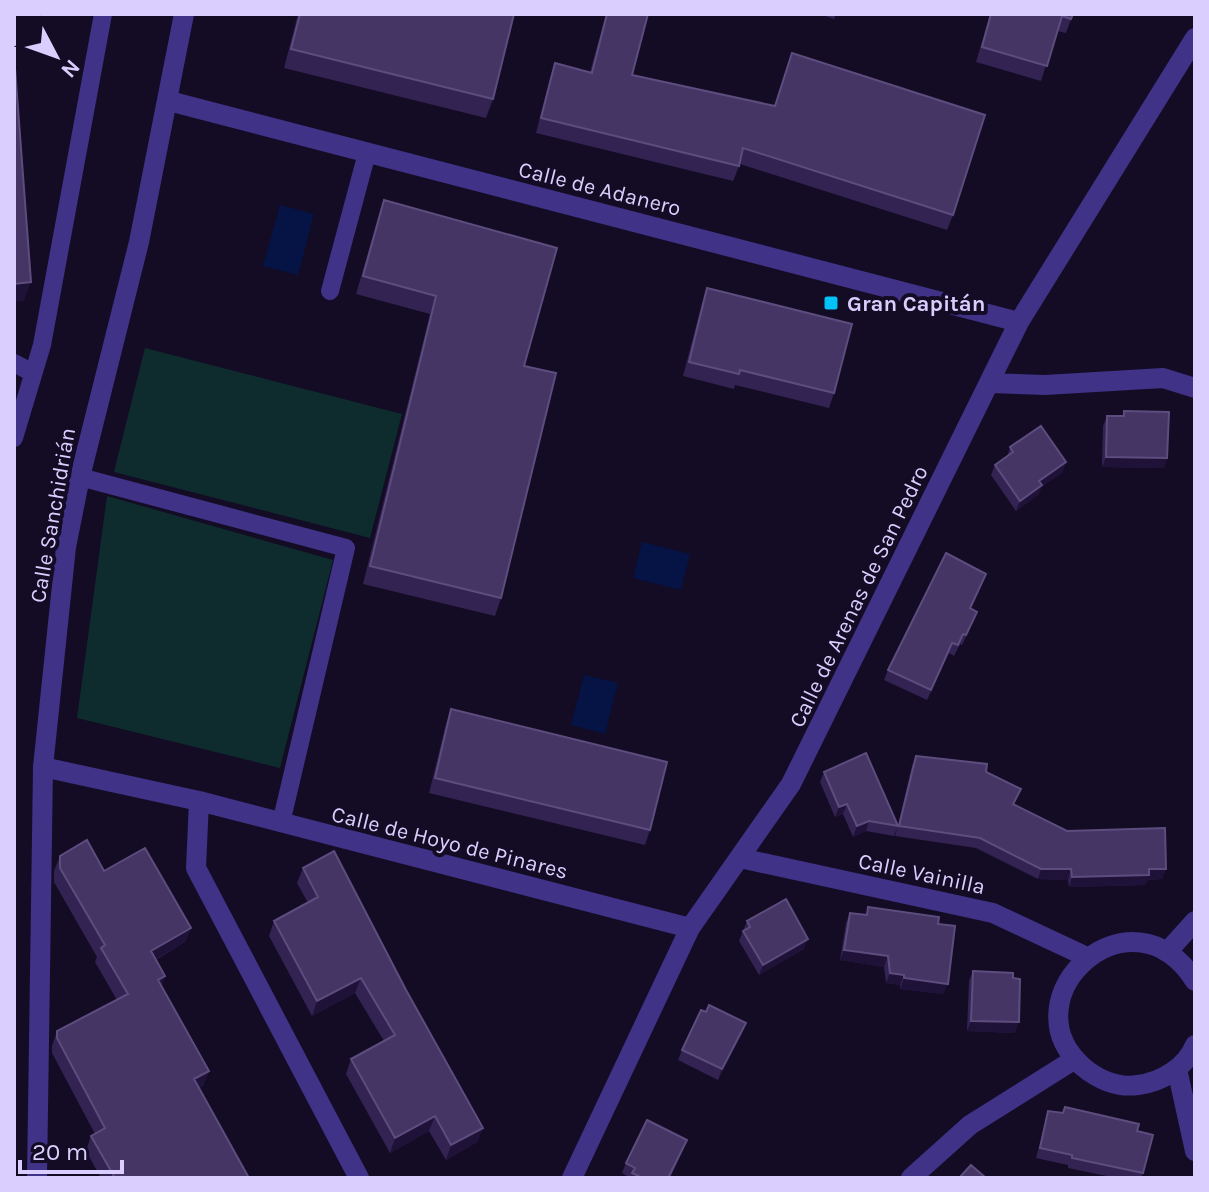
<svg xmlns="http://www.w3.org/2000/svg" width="1209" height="1192" font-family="Karla,sans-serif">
<rect width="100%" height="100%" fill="#130c24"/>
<path fill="#0e2b2e" d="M145,348L402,414L370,538L114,472Z
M107,496L333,560L280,768L77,718Z"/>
<path fill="#051444" d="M280,205L314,214L298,275L263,266Z
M642,542L690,554L681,590L633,578Z
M584,675L618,683L605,734L571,725Z"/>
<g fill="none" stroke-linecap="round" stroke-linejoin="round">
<path stroke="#403287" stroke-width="18" d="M330,291L367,153
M14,363L33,373
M14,438L42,345L103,14
M80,477L346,548L281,823"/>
<path stroke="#403287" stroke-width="20" d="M169,101L1019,322
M990,383L1045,385L1163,378L1195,388
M43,767L199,801L690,928
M199,801L196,868L359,1178
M740,858L993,913L1087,957
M1168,951L1195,921
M1195,981C1131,881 1006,997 1082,1066C1097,1079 1117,1088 1138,1085C1162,1082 1186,1067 1195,1045
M1177,1069L1195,1151
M572,1178L690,928L791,784L1019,322L1195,38
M911,1178L970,1125L1075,1059"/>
<path stroke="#403287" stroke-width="20" d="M37,1178L43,767L66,547L80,477L139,242L184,14"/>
</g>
<path fill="#332353" d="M298,14H514L493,99L486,118L284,68Z
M606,14H648L632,75L775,106L792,53L953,215L947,230L740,164L733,181L536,133L550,78L555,63L590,72Z
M820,14H836L834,19Z
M990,14H1073L1066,33L1057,31L1041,81L976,62Z
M384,200L524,366L501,598L495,616L363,584L430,314L356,294L378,218Z
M707,288L834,393L829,408L735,385L734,389L683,376L702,303Z
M1124,411L1167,458L1164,468L1102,467L1103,426L1107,416H1123Z
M1010,447L1063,472L1042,486L1038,495L1016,511L991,475L995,465L1007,457Z
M982,584L971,609L973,622L962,645L960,644L954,656L949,653L927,700L884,680L888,670Z
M451,709L650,830L645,845L429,793L446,724Z
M916,756L986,772L1021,789L1014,805L1067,831L1166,869L1162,879L1148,880L1145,885L1069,887L1068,880L1038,879L976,848L895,836L897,828L894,836L866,831L853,837L843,814L835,817L820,782L824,772L898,825L912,766Z
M60,856L104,871L191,928L185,942L156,960L165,976L161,987L209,1071L203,1086L199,1088L249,1178H101L86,1151L91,1136L95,1134L52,1053V1046L57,1031L117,1000L95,962L97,957L54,882V871Z
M303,868L406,990L483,1128L477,1142L446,1160L429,1131L390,1153L346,1074L351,1059L384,1041L355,993L312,1016L269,936L274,921L308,903L297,883Z
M868,907L938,924L944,994L900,989V985L886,983L884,967L840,960L846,923L850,913L866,915Z
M747,921L804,949L759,975L739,941Z
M973,971L1015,1033L967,1031L969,981Z
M746,1023L742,1033L718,1080L678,1060L682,1050Z
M1048,1111L1137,1131L1143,1173L1141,1178H1116L1068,1168V1165L1036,1158Z
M683,1150L670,1178H630L622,1173L626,1163Z"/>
<path fill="#1e1238" d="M31,282L24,301L14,302V284Z
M1106,457L1167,458L1164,468L1102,467Z
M1066,462L1063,472L1042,486L1038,495L1016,511L1020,501L1039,481Z
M847,804L843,814L835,817L839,807Z
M869,821L866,831L853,837L857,826Z
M1041,869H1071L1068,880L1038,879Z
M1149,869H1166L1162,879L1148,880L1145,885L1069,887L1072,877Z
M191,928L185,942L145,966L151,951Z
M808,939L804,949L759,975L763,965Z
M844,950L888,956L884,967L840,960Z
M890,973L904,975L900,985L886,983Z
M165,976L160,991L158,980Z
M361,978L355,993L312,1016L317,1001Z
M904,978L948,984L944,994L900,989Z
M971,1021L1019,1022L1015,1033L967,1031Z
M746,1023L742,1033L718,1080L722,1069Z
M209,1071L203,1086L189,1094L194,1079Z
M435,1116L429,1131L390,1153L395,1138Z
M483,1128L477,1142L446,1160L451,1145Z"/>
<path fill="#453565" stroke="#5c4d7e" stroke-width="2" d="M300,14H514L493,99L291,49Z
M607,14H648L632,75L775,106L792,53L985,115L953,215L743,148L739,166L541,118L555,63L592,73Z
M991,14H1073L1071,19L1062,16L1047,66L982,47Z
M14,55L31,282L14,284Z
M384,200L557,248L524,366L556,373L501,598L370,566L436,296L363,276Z
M707,288L852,324L834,393L740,370L739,374L689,362Z
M1124,411L1169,412L1167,458L1106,457L1107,416H1124Z
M1041,426L1066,462L1039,481L1042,485L1020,501L995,465L1013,452L1010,447Z
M946,553L986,574L970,608L977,612L966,635L963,634L958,645L952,643L931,690L888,670Z
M451,709L667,762L650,830L435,778Z
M866,753L898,826L869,821L857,826L847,804L839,807L824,772Z
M916,756L987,764L986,772L1021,789L1013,804L1067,831L1165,828L1166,869H1149V875L1072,877L1071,869H1041L980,838L899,826Z
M87,840L104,871L145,848L191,928L151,951L165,976L158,980L209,1071L194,1079L249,1178H115L91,1136L105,1128L57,1038V1031L128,994L101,948L105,945L60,868V856Z
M334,851L406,990L483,1128L451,1145L435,1116L395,1138L351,1059L395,1035L361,978L317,1001L274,921L318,897L303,868Z
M786,899L808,939L763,965L743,931L750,927L747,921Z
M868,907L939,917L938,924L955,926L948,984L904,978V975L890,973L888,956L844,950L850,913L867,915Z
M973,971L1013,973V978L1020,979L1019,1022L971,1021Z
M709,1005L746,1023L722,1069L682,1050L701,1010L706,1012Z
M1065,1107L1139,1124L1137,1131L1153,1135L1143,1173L1072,1158V1155L1040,1148L1048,1111L1063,1113Z
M647,1120L687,1140L668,1178H643L632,1173L635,1168L626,1163Z
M971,1165L986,1178H959Z"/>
<rect fill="#00c2f9" stroke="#130c24" stroke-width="3" x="823" y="295" width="16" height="16" rx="4"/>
<g text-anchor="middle" stroke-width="8" stroke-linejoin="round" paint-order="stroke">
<g font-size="22" fill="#daceff" stroke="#130c24">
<text transform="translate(600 188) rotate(14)" y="8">Calle de Adanero</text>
<text transform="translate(52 515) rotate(-80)" y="8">Calle Sanchidrián</text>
<text transform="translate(858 596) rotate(-64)" y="8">Calle de Arenas de San Pedro</text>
<text transform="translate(450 842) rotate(14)" y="8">Calle de Hoyo de Pinares</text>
<text transform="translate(922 873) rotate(12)" y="8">Calle Vainilla</text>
</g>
<g font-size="22" font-weight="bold" fill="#daceff" stroke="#130c24" text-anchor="start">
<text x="847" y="311">Gran Capitán</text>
</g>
</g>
<rect width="1209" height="1192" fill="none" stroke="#daceff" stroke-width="32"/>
<g transform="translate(56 56) rotate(131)" stroke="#130c24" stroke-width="6" paint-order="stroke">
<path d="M0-6L14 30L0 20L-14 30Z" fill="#daceff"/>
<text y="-12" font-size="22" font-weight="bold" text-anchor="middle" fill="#daceff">N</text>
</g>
<path d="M20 1160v12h102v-12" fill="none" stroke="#daceff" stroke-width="4"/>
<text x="32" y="1160" font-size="24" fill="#daceff" stroke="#130c24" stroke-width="6" paint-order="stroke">20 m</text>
</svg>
